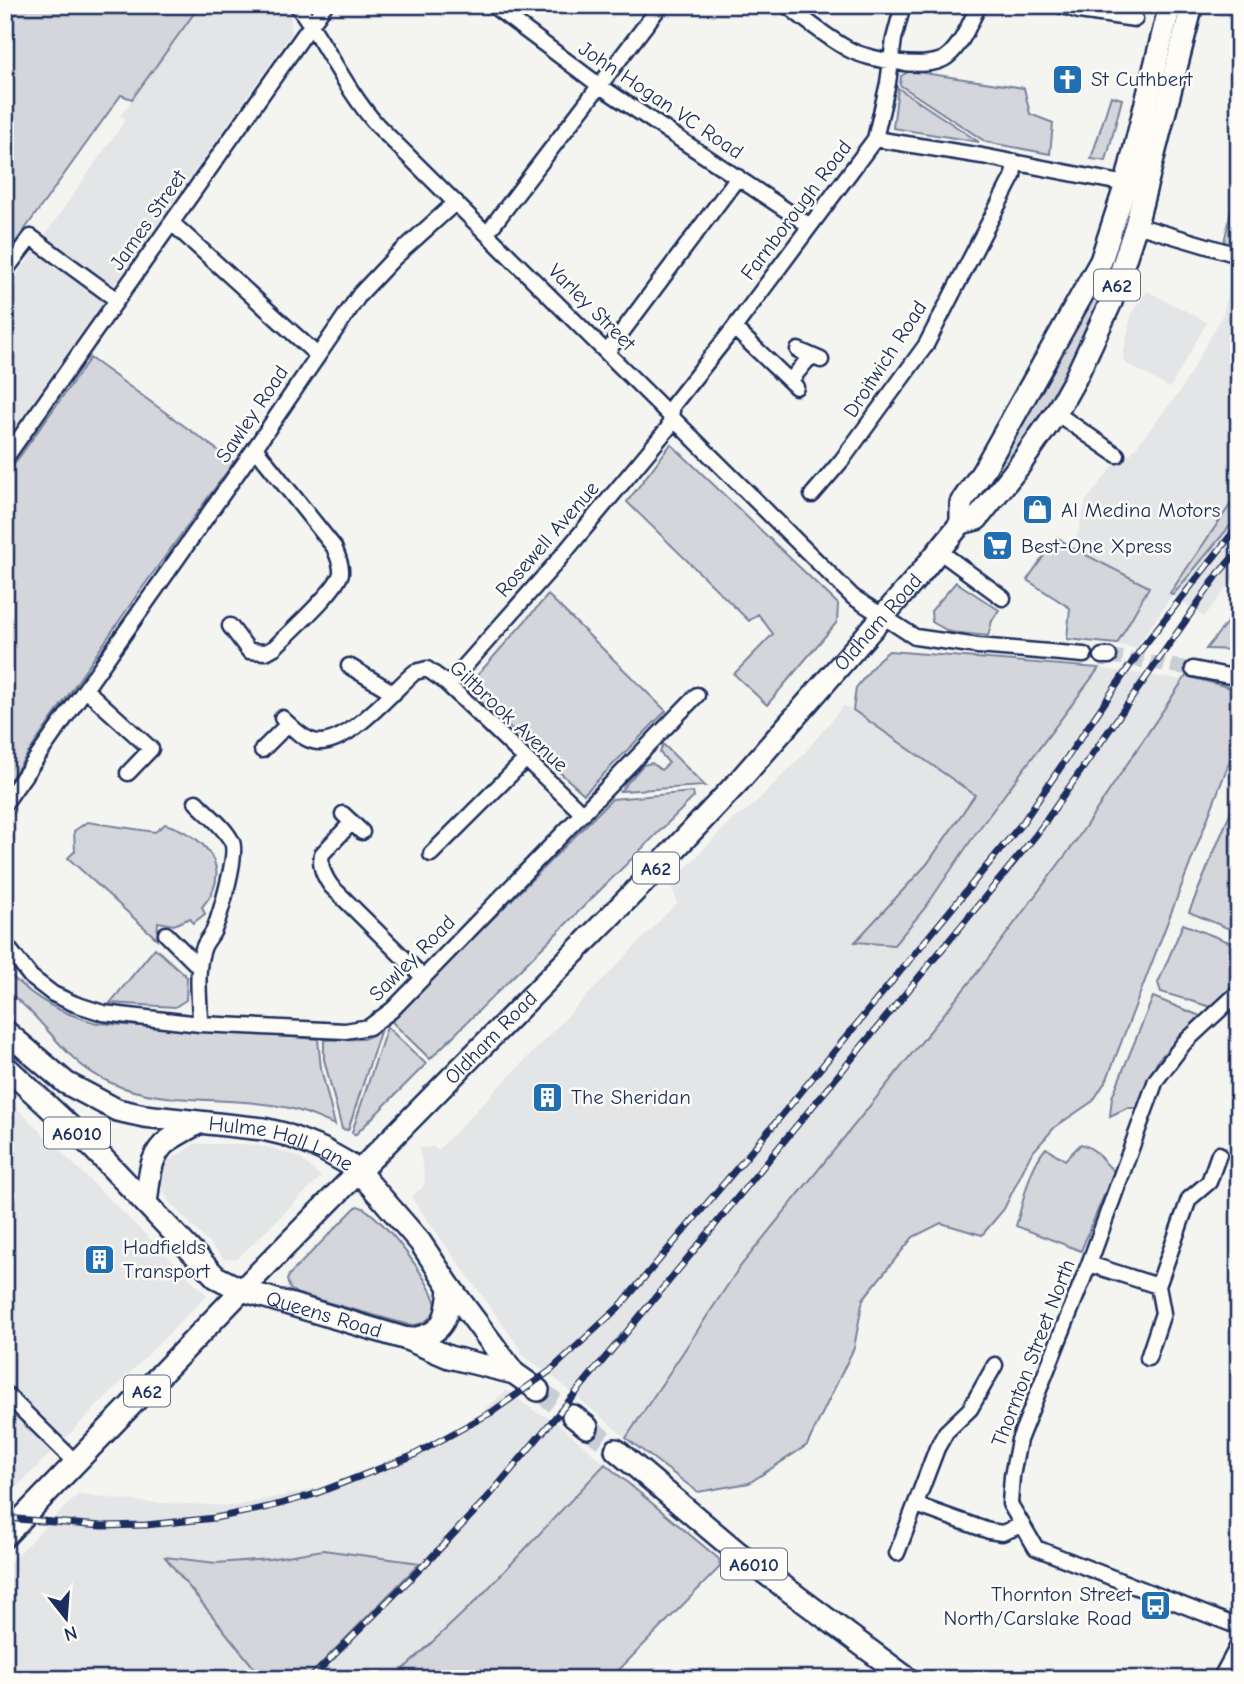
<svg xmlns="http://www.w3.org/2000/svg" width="1244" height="1684" font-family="'Comic Neue',sans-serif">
<rect width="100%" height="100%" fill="#f4f4f1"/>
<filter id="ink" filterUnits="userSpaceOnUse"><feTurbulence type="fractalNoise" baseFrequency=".0143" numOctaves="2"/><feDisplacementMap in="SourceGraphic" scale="14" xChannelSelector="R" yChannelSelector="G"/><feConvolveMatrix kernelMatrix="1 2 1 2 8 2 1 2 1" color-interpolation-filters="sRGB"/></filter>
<g filter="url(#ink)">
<path fill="#e4e5e6" d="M200,5H285L291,18V34L5,442V292L126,119L120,116Z
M1239,250V515L1230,526L1239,517V572L1204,617L1172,595L1136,648L1072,639L1074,549L1086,501L1114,465L1131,453L1181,390L1223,314Z
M1147,291L1207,322L1170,388L1124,362L1123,355L1132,312Z
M1082,666L1183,680L1138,782L701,1331L626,1438L562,1384L520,1353L521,1350L411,1197L423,1187L425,1179L419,1148L433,1147L438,1150L677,903L672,887L676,878L731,821L750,808L803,755L844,705L975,795L927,864L856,941L884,944Z
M5,1097L207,1295L5,1499Z
M195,1144H245L273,1148L300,1158L321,1177L238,1258L224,1259L170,1203L161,1185L166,1162Z
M507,1390L537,1413L553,1419L605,1464L479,1598L393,1679H5V1567L78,1494L142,1502L234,1506L321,1487L435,1445L456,1434Z"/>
<path fill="#d4d6db" stroke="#78829c" stroke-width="2" d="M20,5H200L132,99L121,95L5,257V26Z
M910,71L1024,88L1030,114L1053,123L1050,154L986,142L900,85L901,76Z
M898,88L979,142L893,128Z
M1111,96L1122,99L1106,161L1091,159Z
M1239,177V246L1224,242Z
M1098,288L1105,291L1082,344L1051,405L974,511L970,508Z
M90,358L234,462L137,595L5,787V477Z
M671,444L838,604L837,622L767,705L734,674L773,634L758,614L749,621L627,502Z
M1239,492V515L1173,595L1170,593Z
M1057,537L1074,549L1149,587L1117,644L1067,639L1070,608L1027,580Z
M956,582L999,610L992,621L988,636L950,632L932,622L931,611Z
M548,595L666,711L584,794L469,691L474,679Z
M1239,607V650L1206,649Z
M889,651L1099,668L976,833L925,908L894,945L855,942L927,864L975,795L853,710L856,688L879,659Z
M1186,676L1239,690V737L1107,1079L1093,1101L1055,1127L1031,1154L1004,1209L982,1235L941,1223L913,1237L863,1299L854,1348L807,1445L749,1483L698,1492L626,1438L739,1268L981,968L1073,845Z
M663,744L705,786L620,791L643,765L652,763L661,770L669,763L660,753Z
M693,792L694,797L430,1059L391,1021L612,799Z
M1239,792V933L1189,912Z
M87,822L155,832L165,824C206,836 235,869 202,907L205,914L193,923L190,918L174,925L158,922L157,939L68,858L75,851L74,831Z
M1183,924L1239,946V980L1211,1007L1161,992L1158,983Z
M155,948L187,977L186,1000L175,1007L110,1003Z
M10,975C38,1001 60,1013 97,1023L318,1039L321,1069L335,1125C318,1118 302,1110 284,1107C227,1095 162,1107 109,1082C61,1060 46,1018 5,990V979Z
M1153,997L1200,1016L1158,1060L1138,1108H1127L1110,1116L1112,1097Z
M387,1027L426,1064L355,1135L352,1132Z
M380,1032L348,1130L342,1129L324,1059V1040L363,1039Z
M1081,1144C1100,1150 1100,1160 1114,1171L1081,1251L1016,1226C1024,1200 1028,1169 1046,1148L1065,1160Z
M357,1206C377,1208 437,1287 436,1308C431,1319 422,1326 409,1325L298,1294L290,1289L287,1280L289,1275Z
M605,1464L719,1559L720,1567L610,1679H393L479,1598Z
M323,1550L420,1563L306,1679H263L165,1557L216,1563L269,1559Z"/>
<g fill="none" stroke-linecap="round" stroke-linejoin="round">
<path stroke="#c9cdd4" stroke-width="14" stroke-dasharray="14 7" stroke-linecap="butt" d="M1109,656L1193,669"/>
<path stroke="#c9cdd4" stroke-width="21" stroke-dasharray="21 10" stroke-linecap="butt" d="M538,1390L573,1416
M587,1427L616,1450"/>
<defs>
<path id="minor" d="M297,5C326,44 345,89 377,125L853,597L915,637L978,646L1084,655
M492,5L600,86L810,226
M786,5C806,20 826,37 848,49C868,60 930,72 948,56C963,43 970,22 979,5
M1059,5L1079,11L1135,19
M875,139L982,156L1126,184
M172,223L317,355
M1136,225L1231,253
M487,233L661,5
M5,271L31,237L117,300
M734,328L796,387
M798,350L821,360
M607,352L738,177
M790,381L810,357
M1056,413L1117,455
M5,459L325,5
M812,495L842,460L926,345L1013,176L1015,162
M939,551L1003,598
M230,626L249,651L266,652L275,647C289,633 338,589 341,573C342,564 337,555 334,547L255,448
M1102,656H1109
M349,666L394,693
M1193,669L1239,678
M448,685L555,564L669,427L673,405L734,328L875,139L888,83L894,39L903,5
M86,690L151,749L128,773
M282,718C291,726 301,738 313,741C345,750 392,691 415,672L427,669L444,681L484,719L583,814
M262,750L288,724
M196,802C207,814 224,826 232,842C238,855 220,915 214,930C211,937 205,942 203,949C195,971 200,1001 200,1024
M5,803L255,448L360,294L394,258L456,202
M343,814L362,832
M352,822L322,854C319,866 324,876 331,886L423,977
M431,854L526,759
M166,934L199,967
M5,944L31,977L53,994L75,1004L103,1013L200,1024L345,1031L369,1027L392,1010L697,695
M1239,992L1184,1043L1156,1080L1089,1264L1019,1440L1012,1476L1010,1504L1036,1548L1239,1627
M1089,1264L1158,1286L1163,1313L1148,1358
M1158,1286L1189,1199L1209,1182L1219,1154
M5,1393L76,1463
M916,1505L989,1531L1002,1533L1022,1525
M897,1553L937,1448L946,1432L970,1409L995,1365
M1220,1679L1239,1644"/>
<g id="highway">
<path d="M961,523V503L982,473L1101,261L1126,184L1170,5"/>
<path id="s1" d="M5,1031L66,1083L117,1110L144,1116L263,1129L284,1134L322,1149L347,1163L360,1173L420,1242L450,1287L514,1373L538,1390"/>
<path id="s2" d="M5,1066L93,1148L216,1277L242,1290L407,1339L449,1357L514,1373"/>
<path d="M146,1202C150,1179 148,1155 169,1140C178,1134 188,1129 198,1123"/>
<path d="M407,1339C443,1337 448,1319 450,1287"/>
<path d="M573,1416L587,1427"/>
<path d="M616,1450L737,1552L908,1679"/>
<path id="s3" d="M5,1536L242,1290L641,885L739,781L920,574L961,523L977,519L1019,466L1056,413L1075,379L1111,302L1136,225L1192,5"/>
</g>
</defs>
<use href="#minor" stroke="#1b2f5e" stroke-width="19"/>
<use href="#highway" stroke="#1b2f5e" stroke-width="26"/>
<use href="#minor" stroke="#fdfcf7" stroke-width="14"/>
<use href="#highway" stroke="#fdfcf7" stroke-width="21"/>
<defs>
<path id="rail" d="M5,1518L101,1526L146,1525L215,1518L269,1507L312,1495L412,1456L492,1412L550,1371L620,1306L782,1115L1023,822L1142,648L1239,525
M310,1679L431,1558L490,1495L626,1333L1036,835L1219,573L1239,550"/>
</defs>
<use href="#rail" stroke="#1b2f5e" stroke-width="7"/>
<use href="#rail" stroke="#fdfcf7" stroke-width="4.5" stroke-dasharray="13" stroke-linecap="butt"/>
</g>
</g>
<defs>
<symbol id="church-square" viewBox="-11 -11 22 22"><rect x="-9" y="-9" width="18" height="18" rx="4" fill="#1f6fb2" stroke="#fdfcf7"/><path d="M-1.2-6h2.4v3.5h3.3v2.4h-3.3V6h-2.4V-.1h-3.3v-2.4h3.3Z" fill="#fff"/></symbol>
<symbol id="shop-square" viewBox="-11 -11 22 22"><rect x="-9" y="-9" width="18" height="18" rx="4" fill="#1f6fb2" stroke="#fdfcf7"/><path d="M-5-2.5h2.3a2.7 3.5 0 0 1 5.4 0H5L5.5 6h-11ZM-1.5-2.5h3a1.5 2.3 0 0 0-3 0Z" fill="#fff"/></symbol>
<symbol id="supermarket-square" viewBox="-11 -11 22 22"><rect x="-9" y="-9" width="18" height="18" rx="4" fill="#1f6fb2" stroke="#fdfcf7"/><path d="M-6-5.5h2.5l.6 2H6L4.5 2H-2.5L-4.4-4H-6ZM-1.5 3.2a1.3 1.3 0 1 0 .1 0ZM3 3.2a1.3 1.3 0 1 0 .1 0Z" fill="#fff"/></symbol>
<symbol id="building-square" viewBox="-11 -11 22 22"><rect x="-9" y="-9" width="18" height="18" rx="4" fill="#1f6fb2" stroke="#fdfcf7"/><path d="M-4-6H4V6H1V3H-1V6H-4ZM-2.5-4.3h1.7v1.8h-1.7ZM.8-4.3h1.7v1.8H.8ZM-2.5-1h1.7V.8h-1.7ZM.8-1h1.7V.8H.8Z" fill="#fff"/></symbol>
<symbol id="bus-square" viewBox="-11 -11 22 22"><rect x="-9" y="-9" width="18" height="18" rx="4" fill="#1f6fb2" stroke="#fdfcf7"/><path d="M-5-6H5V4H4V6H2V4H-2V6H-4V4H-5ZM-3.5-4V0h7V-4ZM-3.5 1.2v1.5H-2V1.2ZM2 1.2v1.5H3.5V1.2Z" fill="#fff"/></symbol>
</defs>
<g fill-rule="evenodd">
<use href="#church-square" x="1050" y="62" width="35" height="35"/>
<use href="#shop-square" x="1020" y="492" width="35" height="35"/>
<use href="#supermarket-square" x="980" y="528" width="35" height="35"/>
<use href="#building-square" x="530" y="1080" width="35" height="35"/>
<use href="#building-square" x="82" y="1242" width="35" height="35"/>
<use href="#bus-square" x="1138" y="1588" width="35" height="35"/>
</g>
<g text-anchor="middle" stroke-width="5" stroke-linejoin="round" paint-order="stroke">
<g fill="#fdfcf7" stroke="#5f6c8c" stroke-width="2">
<rect x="1094" y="269.5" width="46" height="31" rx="5"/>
<rect x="633" y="852.5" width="46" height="31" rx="5"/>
<rect x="44" y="1117.5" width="66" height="31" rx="5"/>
<rect x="124" y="1375.5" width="46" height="31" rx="5"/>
<rect x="721" y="1548.5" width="66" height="31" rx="5"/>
</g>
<g font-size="19" font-weight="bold" fill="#1b2f5e">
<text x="1117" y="292">A62</text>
<text x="656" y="875">A62</text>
<text x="77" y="1140">A6010</text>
<text x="147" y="1398">A62</text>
<text x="754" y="1571">A6010</text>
</g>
<g font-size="21" fill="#1b2f5e" stroke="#fdfcf7" text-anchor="start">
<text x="1091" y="86">St Cuthbert</text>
<text x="1061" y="517">Al Medina Motors</text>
<text x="1021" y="553">Best-One Xpress</text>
<text x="571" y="1104">The Sheridan</text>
<text x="123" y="1254">Hadfields<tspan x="123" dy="24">Transport</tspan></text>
<text x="1132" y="1601" text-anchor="end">Thornton Street<tspan x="1132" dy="24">North/Carslake Road</tspan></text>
</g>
<g font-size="21" fill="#1b2f5e" stroke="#fdfcf7">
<text transform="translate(661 100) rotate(34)" y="7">John Hogan VC Road</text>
<text transform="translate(796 210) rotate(-53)" y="7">Farnborough Road</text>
<text transform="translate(148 220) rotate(-55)" y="7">James Street</text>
<text transform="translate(592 307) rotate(45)" y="7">Varley Street</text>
<text transform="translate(885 359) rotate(-57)" y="7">Droitwich Road</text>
<text transform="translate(252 414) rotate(-56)" y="7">Sawley Road</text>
<text transform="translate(547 539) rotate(-49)" y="7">Rosewell Avenue</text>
<text dy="7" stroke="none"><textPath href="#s3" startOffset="1264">Oldham Road</textPath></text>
<text transform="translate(509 716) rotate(43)" y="7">Giltbrook Avenue</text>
<text transform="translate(412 958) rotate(-45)" y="7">Sawley Road</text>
<text dy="7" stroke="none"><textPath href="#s3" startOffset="696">Oldham Road</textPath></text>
<text dy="7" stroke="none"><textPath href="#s1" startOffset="306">Hulme Hall Lane</textPath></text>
<text dy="7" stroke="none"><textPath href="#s2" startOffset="413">Queens Road</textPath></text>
<text transform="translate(1033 1353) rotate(-69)" y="7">Thornton Street North</text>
</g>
</g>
<rect width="1244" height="1684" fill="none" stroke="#fdfcf7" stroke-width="28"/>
<rect x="14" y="14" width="1216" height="1656" fill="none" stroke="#1b2f5e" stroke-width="2.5" filter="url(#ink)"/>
<g transform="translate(66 1618) rotate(163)" stroke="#fdfcf7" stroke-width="5" paint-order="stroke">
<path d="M0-5L12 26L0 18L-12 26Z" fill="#1b2f5e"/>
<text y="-10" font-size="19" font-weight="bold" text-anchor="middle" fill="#1b2f5e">N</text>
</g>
</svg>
